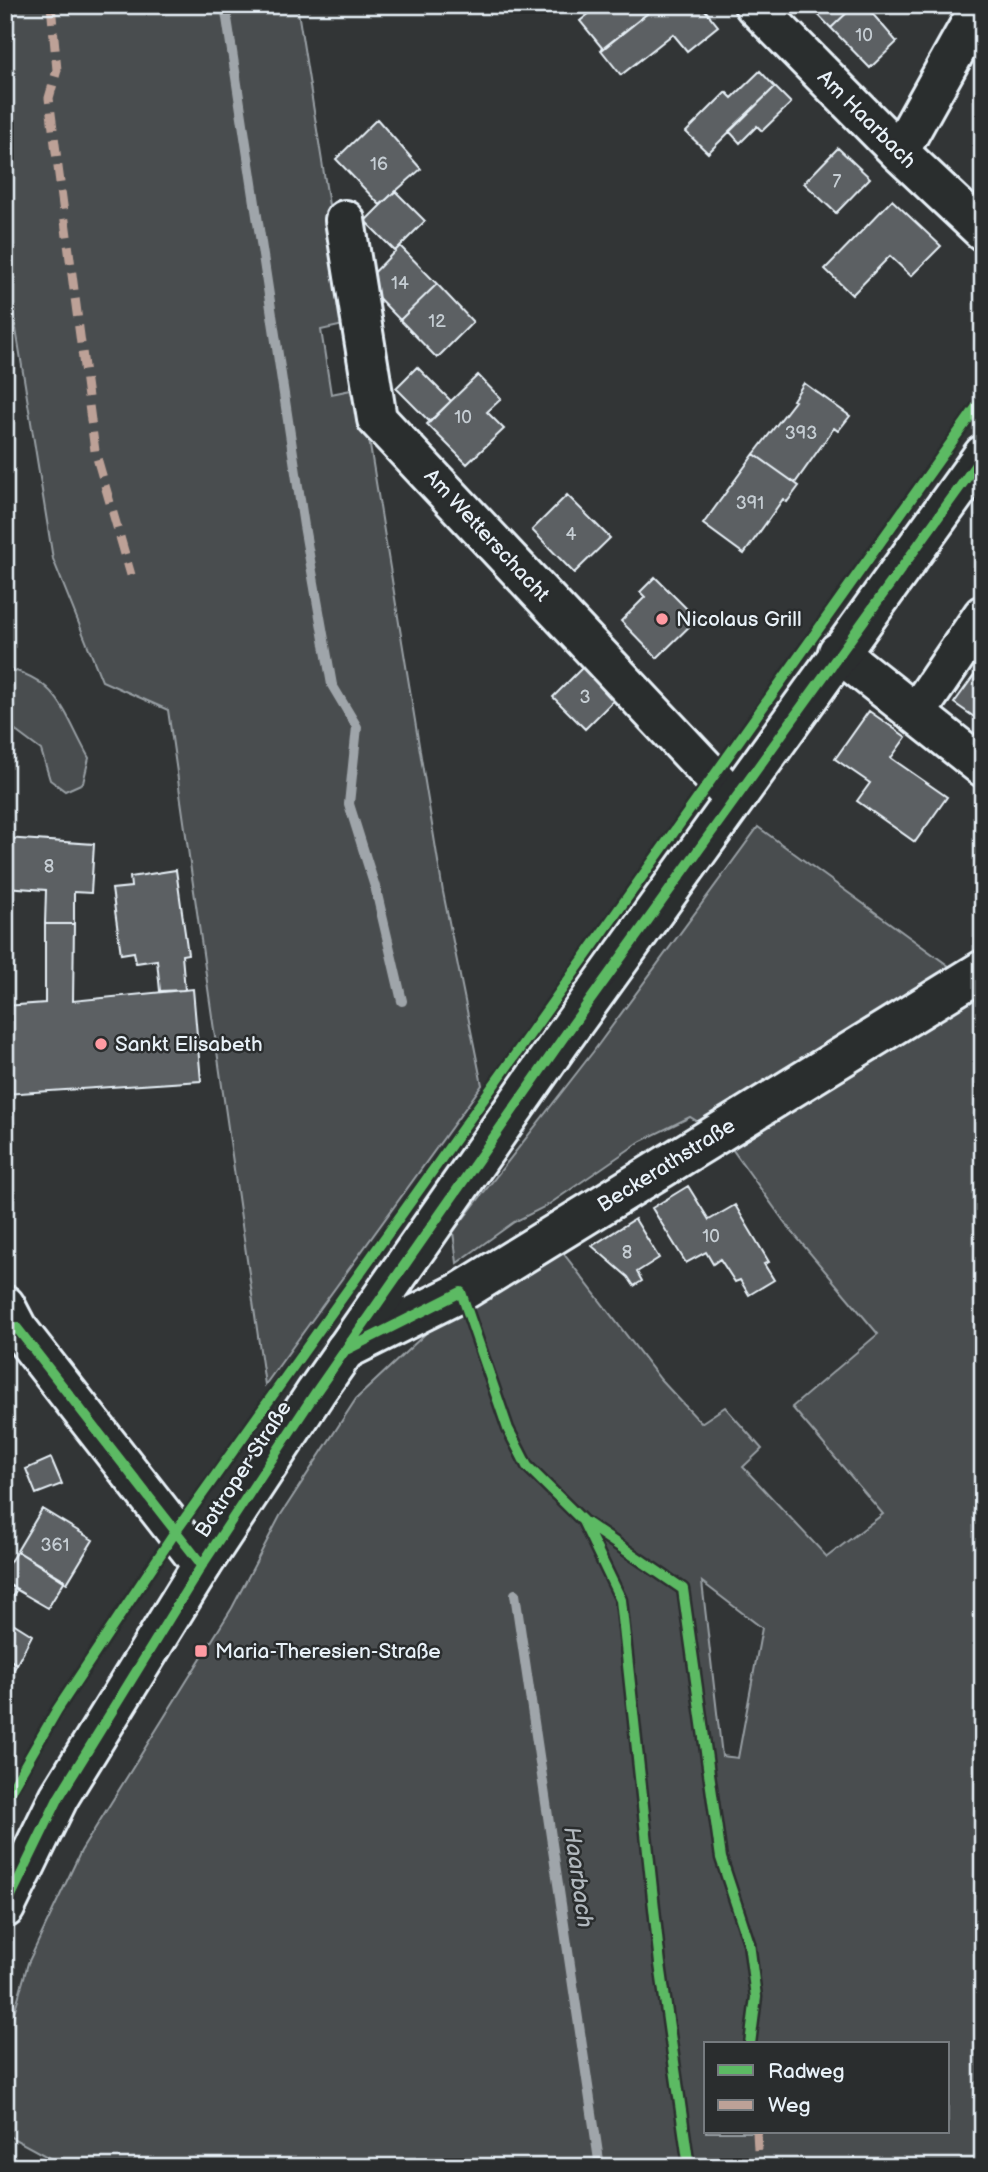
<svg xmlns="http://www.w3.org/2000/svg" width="988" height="2172" font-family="'Balsamiq Sans',sans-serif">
<rect width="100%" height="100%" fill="#323536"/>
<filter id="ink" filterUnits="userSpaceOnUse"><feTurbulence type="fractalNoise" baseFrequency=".0143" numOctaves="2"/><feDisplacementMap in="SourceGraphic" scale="14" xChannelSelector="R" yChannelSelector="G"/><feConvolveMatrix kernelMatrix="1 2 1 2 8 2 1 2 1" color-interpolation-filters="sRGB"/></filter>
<g filter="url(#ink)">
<path fill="#494d4f" stroke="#989fa4" stroke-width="2" fill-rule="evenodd" d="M5,5H297L348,324L321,330L331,394L351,390L356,415H365L443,892L482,1085L265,1385L168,710L102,681L53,559L8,279H5Z
M5,668C60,680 64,714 89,758L83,783L65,791L50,780L41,750L5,723Z
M758,827L957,972L705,1126L690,1117L641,1141L548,1205L514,1222L457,1263L453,1232L593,1052Z
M983,986V2167H66L5,2134V2045L28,1963L81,1851L232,1608L280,1516L356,1399L440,1320L560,1249L661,1380L701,1423L725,1407L762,1449L743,1467L827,1557L883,1514L792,1407L878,1334L788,1227L725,1139ZM702,1582L762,1628L738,1758L722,1756ZM706,2044H948V2132H706Z"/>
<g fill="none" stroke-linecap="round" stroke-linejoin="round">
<path stroke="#9fa5aa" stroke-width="10" d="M225,5L304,526L332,685L357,727L349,804L376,890L402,1001
M515,1594L600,2167"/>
</g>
<path fill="#5c6063" stroke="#e8f1f8" stroke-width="2" d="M593,5H658L603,49L580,21L596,8Z
M658,5H701L718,26L687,51L673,34L621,75L601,50Z
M809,5H855L831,28Z
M855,5H876L870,11L897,42L870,68L831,28Z
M760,71L775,87L708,153L686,132L726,92L732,98Z
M775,87L791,103L762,131L757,126L740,143L729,131Z
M377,119L421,169L380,205L336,159Z
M838,148L870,178L836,213L804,183Z
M395,191L425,221L395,251L365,221Z
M892,200L941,246L911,276L890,256L852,295L825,269Z
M400,246L437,284L400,320L364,283Z
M437,284L473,322L437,358L400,320Z
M417,367L451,401L430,422L396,388Z
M478,375L501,399L487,412L504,429L467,464L427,424Z
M804,383L850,416L838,431L834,428L795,483L754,454L795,401L793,400Z
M754,454L799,486L787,502L783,499L744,554L703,524Z
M567,495L610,538L574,573L532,530Z
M655,577L697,619L657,658L621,621L645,597L640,592Z
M983,663V723L954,703Z
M586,664L617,697L585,729L553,697Z
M869,711L906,737L891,758L947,797L915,842L857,801L870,783L835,759Z
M5,838L94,844L91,893L74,892V924H45L46,890L5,887Z
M176,870L188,954L182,955L185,990L160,991L157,960L136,963L134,952L121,954L112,889L131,887L130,877Z
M45,924H74L73,1001L193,989L201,1081L5,1094V1006L45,1003Z
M688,1186L709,1220L735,1205L769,1262L764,1264L774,1280L749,1295L740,1280L735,1282L720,1259L713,1264L706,1252L686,1263L652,1208Z
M635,1219L659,1258L637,1272L642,1281L634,1286L628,1277L592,1246Z
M51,1458L62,1484L36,1494L26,1469Z
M42,1509L93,1540L67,1583L17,1551Z
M17,1551L65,1580L48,1608L5,1583V1569Z
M5,1583L17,1589L9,1602L5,1600Z
M5,1618L32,1635L17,1664L5,1657Z
M5,1657L17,1664L5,1684Z"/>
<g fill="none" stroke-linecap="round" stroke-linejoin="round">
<defs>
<path id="minor" d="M754,5L899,152L983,231
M899,152L981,5
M345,220L377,419L734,799
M838,652L983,767
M917,712L983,615
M5,1305L17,1328L202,1565
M345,1350L461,1292L983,970"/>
<path id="major" d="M5,1908L59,1797L202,1565L316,1392L563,1038L983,455"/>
</defs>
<use href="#minor" stroke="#e8f1f8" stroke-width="44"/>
<use href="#major" stroke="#e8f1f8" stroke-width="44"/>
<use href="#minor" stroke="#2a2d2e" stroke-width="38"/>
<use href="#major" stroke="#2a2d2e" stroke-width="38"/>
<path stroke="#bda197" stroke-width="9" stroke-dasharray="18 9" stroke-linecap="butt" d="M51,5L57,70L49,98L95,451L131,575
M757,2132L759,2167"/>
<defs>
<path id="cycleway" d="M5,1334L17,1328L202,1565
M348,1349L461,1292L508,1429L527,1466L583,1521L621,1600L660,1964L689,2167
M586,1523L683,1589L721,1858L749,1943L756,1997L750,2044
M5,1800L57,1710L176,1531L983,398
M5,1908L59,1797L202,1565L316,1392L563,1038L983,455"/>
</defs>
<use href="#cycleway" stroke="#2a2d2e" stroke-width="15"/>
<use href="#cycleway" stroke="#5cba63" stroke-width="10"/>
</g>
</g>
<g fill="#ff9aa2" stroke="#2a2d2e" stroke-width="2.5">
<circle cx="662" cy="619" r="7"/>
<circle cx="101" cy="1044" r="7"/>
<rect x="194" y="1644" width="14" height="14" rx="3.5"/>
</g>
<g text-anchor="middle" stroke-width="5" stroke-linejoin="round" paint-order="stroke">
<g font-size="18" fill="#c5cdd3">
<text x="864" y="41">10</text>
<text x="379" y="170">16</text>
<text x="837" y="187">7</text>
<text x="400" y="289">14</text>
<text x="437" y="327">12</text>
<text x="463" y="423">10</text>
<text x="801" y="439">393</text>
<text x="750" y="509">391</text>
<text x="571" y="540">4</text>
<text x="585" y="703">3</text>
<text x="49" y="872">8</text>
<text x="711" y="1242">10</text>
<text x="627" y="1258">8</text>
<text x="55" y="1551">361</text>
</g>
<g font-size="21" fill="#e8f1f8" stroke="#2a2d2e">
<text transform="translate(867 119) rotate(45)" y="7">Am Haarbach</text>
<text transform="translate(487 535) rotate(47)" y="7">Am Wetterschacht</text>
<text transform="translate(666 1165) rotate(-32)" y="7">Beckerathstraße</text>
<text transform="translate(243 1469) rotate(-57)" y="7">Bottroper Straße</text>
</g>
<g font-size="21" fill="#e8f1f8" stroke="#2a2d2e" text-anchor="start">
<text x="676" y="626">Nicolaus Grill</text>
<text x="115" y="1051">Sankt Elisabeth</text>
<text x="215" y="1658">Maria-Theresien-Straße</text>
</g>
<g font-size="23" font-style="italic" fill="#b1b8be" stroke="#2a2d2e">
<text transform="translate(579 1877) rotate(82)" y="8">Haarbach</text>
</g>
</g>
<rect width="988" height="2172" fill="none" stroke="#2a2d2e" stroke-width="28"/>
<rect x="14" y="14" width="960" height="2144" fill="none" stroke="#e8f1f8" stroke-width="2.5" filter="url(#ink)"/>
<rect x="704" y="2042" width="245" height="91" fill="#2a2d2e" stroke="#767b7f" stroke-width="2"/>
<rect x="718" y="2065" width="35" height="10" fill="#5cba63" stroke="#767b7f" stroke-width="2"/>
<text x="768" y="2078" font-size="21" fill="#e8f1f8">Radweg</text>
<rect x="718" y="2100" width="35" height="10" fill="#bda197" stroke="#767b7f" stroke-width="2"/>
<text x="768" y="2112" font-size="21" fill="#e8f1f8">Weg</text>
</svg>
